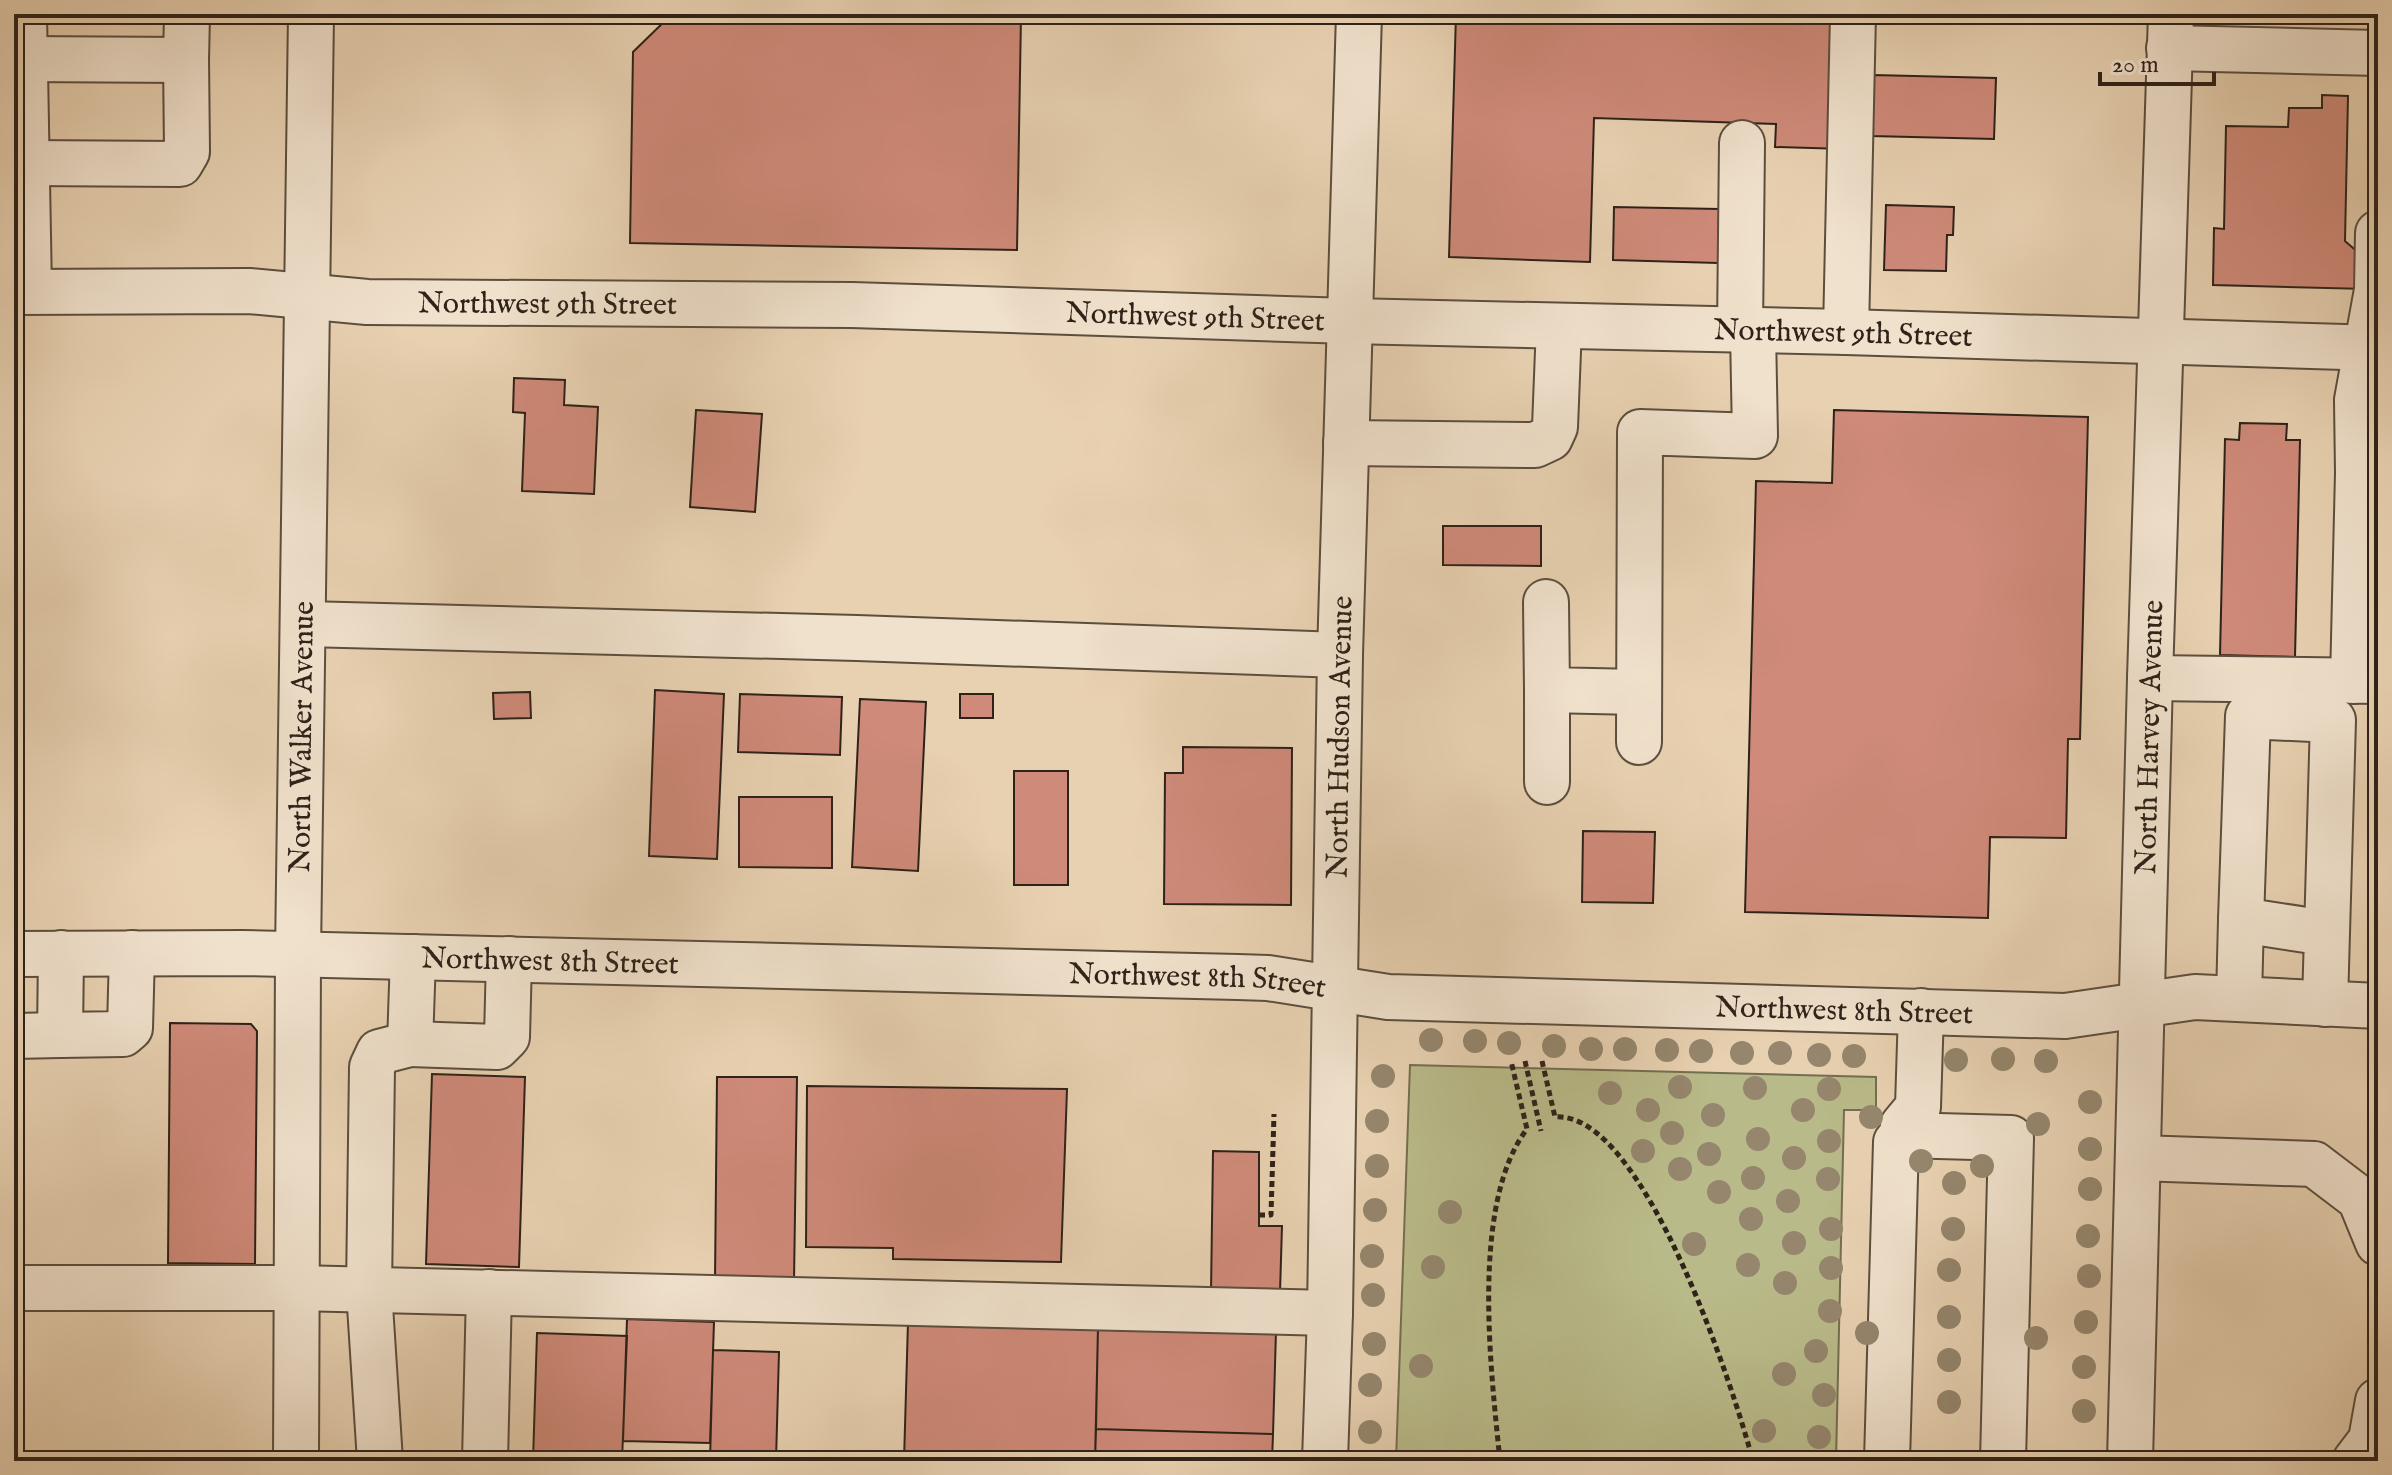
<svg xmlns="http://www.w3.org/2000/svg" width="2392" height="1475" font-family="'IM FELL English',serif">
<rect width="100%" height="100%" fill="#e8d1b1"/>
<filter id="stains"><feTurbulence type="fractalNoise" baseFrequency=".0025" numOctaves="4"/><feColorMatrix values="0 0 0 0 .2 0 0 0 0 .09 0 0 0 0 .02 0 0 0 .5 -.17"/></filter>
<radialGradient id="worn" r=".72"><stop offset=".6" stop-color="#630" stop-opacity="0"/><stop offset="1" stop-color="#630" stop-opacity=".3"/></radialGradient>
<path fill="#b9ba89" stroke="#746e51" stroke-width="2" d="M1410,1065L1876,1077V1110H1844L1836,1461H1396Z"/>
<path fill="#cf8a79" stroke="#2e2219" stroke-width="2" d="M672,14L1021,15L1017,250L630,243L633,52Z
M1456,14H1606L1848,21L1844,149L1775,147L1776,124L1594,118L1590,262L1449,257Z
M1873,75L1996,78L1994,139L1871,136Z
M2322,95L2348,96L2345,241L2368,261L2367,289L2213,285L2214,228L2224,229L2226,126L2288,127L2289,108H2322Z
M1886,205L1954,207L1953,235H1947L1946,271L1884,270Z
M1614,207L1719,209L1718,263L1613,260Z
M514,378L565,380L564,405L598,407L594,494L522,491L525,413L513,412Z
M696,410L762,414L755,512L690,507Z
M1834,410L2088,417L2080,739H2068L2066,838L1990,837L1988,918L1745,912L1756,481L1832,483Z
M2240,423L2287,424L2286,440H2300L2295,657L2220,655L2225,439L2239,440Z
M1443,526H1541V566L1443,565Z
M655,690L724,694L717,859L649,856Z
M530,692L531,718L494,719L493,693Z
M740,694L842,697L840,755L738,752Z
M960,694H993V718H960Z
M860,699L926,702L918,871L852,867Z
M1183,747L1292,748L1291,905L1164,904L1165,773H1183Z
M1014,771H1068V885H1014Z
M739,797H832V868L739,867Z
M1583,831L1655,832L1653,903L1582,902Z
M170,1023L251,1024L257,1031L255,1264L168,1263Z
M432,1074L525,1077L519,1267L426,1264Z
M717,1077H797L794,1282L715,1281Z
M807,1086L1067,1089L1061,1262L893,1259V1248L806,1247Z
M1213,1151L1259,1152V1226H1282L1280,1292H1211Z
M627,1319L714,1322L710,1443L623,1441Z
M908,1322L1098,1327L1095,1461H904Z
M1098,1327L1276,1331L1273,1434L1096,1429Z
M537,1333L627,1336L622,1461H533Z
M713,1350L779,1352L776,1461H710Z
M1096,1429L1273,1434L1272,1461H1095Z"/>
<g fill="none" stroke-linecap="round" stroke-linejoin="round">
<defs>
<g id="minor">
<path d="M24,14L29,291"/>
<path d="M2169,48L2378,53"/>
<path d="M24,59L186,60L187,14"/>
<path d="M27,163L180,164L187,152L186,58"/>
<path id="s1" d="M14,292L249,291L367,302L852,305L1349,321L1846,332L2378,348"/>
<path d="M1740,330L1742,143"/>
<path d="M1846,332L1853,14"/>
<path d="M1346,443L1535,445L1550,438L1555,427L1559,326"/>
<path d="M1546,602L1547,690L1638,692"/>
<path d="M305,624L857,638L1340,655"/>
<path d="M2150,678L2378,681"/>
<path d="M2353,681L2358,473L2357,400L2377,290L2378,233"/>
<path d="M1547,690V782"/>
<path d="M1639,742L1640,432L1755,436L1753,332"/>
<path d="M61,953L60,1035L123,1034L130,1028L132,953"/>
<path id="s2" d="M14,954L243,953L1238,977L1268,978L1388,997L2065,1016L2195,997L2378,1006"/>
<path d="M2239,998L2241,920"/>
<path d="M2325,1004L2333,720L2248,716L2241,920L2326,933"/>
<path d="M14,1036L60,1035"/>
<path d="M410,1044L497,1047L507,1037L509,959"/>
<path d="M1902,1135L1903,1125L1918,1107L1921,1011"/>
<path d="M2138,1158L2314,1164L2360,1199L2378,1243"/>
<path d="M14,1288H297L1330,1313"/>
<path id="s3" d="M296,1461L298,954L311,14"/>
<path d="M380,1461L369,1290L372,1067L379,1052L410,1044L413,957"/>
<path d="M485,1461L489,1292"/>
<path id="s4" d="M1325,1461L1330,1313L1340,655L1359,14"/>
<path d="M1887,1461L1896,1142L1902,1135L2011,1138L2003,1461"/>
<path id="s5" d="M2130,1461L2150,678L2171,14"/>
<path d="M2355,1461L2371,1440L2378,1401"/>
</g>
</defs>
<use href="#minor" stroke="#5c4e3f" stroke-width="48"/>
<path stroke="#2e2219" stroke-width="5" stroke-dasharray="6 4" stroke-linecap="butt" d="M1525,1061L1541,1131
M1542,1061L1555,1117C1644,1110 1734,1390 1753,1461
M1259,1215H1271L1274,1114
M1500,1461C1491,1371 1470,1204 1527,1129L1511,1061"/>
<use href="#minor" stroke="#f0e1cc" stroke-width="44"/>
</g>
<g fill="#95866d">
<circle cx="1431" cy="1040" r="12"/>
<circle cx="1475" cy="1041" r="12"/>
<circle cx="1509" cy="1043" r="12"/>
<circle cx="1554" cy="1046" r="12"/>
<circle cx="1591" cy="1049" r="12"/>
<circle cx="1625" cy="1049" r="12"/>
<circle cx="1667" cy="1050" r="12"/>
<circle cx="1701" cy="1051" r="12"/>
<circle cx="1742" cy="1053" r="12"/>
<circle cx="1780" cy="1053" r="12"/>
<circle cx="1819" cy="1055" r="12"/>
<circle cx="1854" cy="1056" r="12"/>
<circle cx="2003" cy="1059" r="12"/>
<circle cx="1956" cy="1060" r="12"/>
<circle cx="2046" cy="1061" r="12"/>
<circle cx="1383" cy="1076" r="12"/>
<circle cx="1680" cy="1087" r="12"/>
<circle cx="1755" cy="1088" r="12"/>
<circle cx="1829" cy="1089" r="12"/>
<circle cx="1610" cy="1093" r="12"/>
<circle cx="2090" cy="1102" r="12"/>
<circle cx="1648" cy="1110" r="12"/>
<circle cx="1803" cy="1110" r="12"/>
<circle cx="1713" cy="1115" r="12"/>
<circle cx="1871" cy="1117" r="12"/>
<circle cx="1377" cy="1121" r="12"/>
<circle cx="2038" cy="1124" r="12"/>
<circle cx="1672" cy="1133" r="12"/>
<circle cx="1758" cy="1139" r="12"/>
<circle cx="1829" cy="1141" r="12"/>
<circle cx="2090" cy="1149" r="12"/>
<circle cx="1643" cy="1151" r="12"/>
<circle cx="1709" cy="1154" r="12"/>
<circle cx="1794" cy="1158" r="12"/>
<circle cx="1921" cy="1161" r="12"/>
<circle cx="1377" cy="1166" r="12"/>
<circle cx="1982" cy="1166" r="12"/>
<circle cx="1680" cy="1169" r="12"/>
<circle cx="1753" cy="1178" r="12"/>
<circle cx="1828" cy="1179" r="12"/>
<circle cx="1954" cy="1183" r="12"/>
<circle cx="2090" cy="1189" r="12"/>
<circle cx="1719" cy="1192" r="12"/>
<circle cx="1788" cy="1201" r="12"/>
<circle cx="1375" cy="1210" r="12"/>
<circle cx="1450" cy="1212" r="12"/>
<circle cx="1751" cy="1219" r="12"/>
<circle cx="1831" cy="1229" r="12"/>
<circle cx="1953" cy="1229" r="12"/>
<circle cx="2088" cy="1236" r="12"/>
<circle cx="1794" cy="1243" r="12"/>
<circle cx="1694" cy="1244" r="12"/>
<circle cx="1372" cy="1256" r="12"/>
<circle cx="1748" cy="1265" r="12"/>
<circle cx="1433" cy="1267" r="12"/>
<circle cx="1831" cy="1268" r="12"/>
<circle cx="1949" cy="1270" r="12"/>
<circle cx="2089" cy="1276" r="12"/>
<circle cx="1785" cy="1283" r="12"/>
<circle cx="1373" cy="1295" r="12"/>
<circle cx="1830" cy="1311" r="12"/>
<circle cx="1949" cy="1317" r="12"/>
<circle cx="2086" cy="1322" r="12"/>
<circle cx="1867" cy="1333" r="12"/>
<circle cx="2036" cy="1338" r="12"/>
<circle cx="1374" cy="1344" r="12"/>
<circle cx="1816" cy="1351" r="12"/>
<circle cx="1949" cy="1360" r="12"/>
<circle cx="1421" cy="1366" r="12"/>
<circle cx="2084" cy="1367" r="12"/>
<circle cx="1784" cy="1374" r="12"/>
<circle cx="1370" cy="1385" r="12"/>
<circle cx="1824" cy="1395" r="12"/>
<circle cx="1949" cy="1402" r="12"/>
<circle cx="2084" cy="1411" r="12"/>
<circle cx="1764" cy="1431" r="12"/>
<circle cx="1370" cy="1432" r="12"/>
<circle cx="1819" cy="1437" r="12"/>
</g>
<g text-anchor="middle" stroke-width="6" stroke-linejoin="round" paint-order="stroke">
<g font-size="30" fill="#2e2219" stroke="#f0e1cc">
<text dy="10" stroke="none"><textPath href="#s1" startOffset="534">Northwest 9th Street</textPath></text>
<text dy="10" stroke="none"><textPath href="#s1" startOffset="1182">Northwest 9th Street</textPath></text>
<text dy="10" stroke="none"><textPath href="#s1" startOffset="1830">Northwest 9th Street</textPath></text>
<text dy="10" stroke="none"><textPath href="#s3" startOffset="724">North Walker Avenue</textPath></text>
<text dy="10" stroke="none"><textPath href="#s4" startOffset="724">North Hudson Avenue</textPath></text>
<text dy="10" stroke="none"><textPath href="#s5" startOffset="724">North Harvey Avenue</textPath></text>
<text dy="10" stroke="none"><textPath href="#s2" startOffset="536">Northwest 8th Street</textPath></text>
<text dy="10" stroke="none"><textPath href="#s2" startOffset="1184">Northwest 8th Street</textPath></text>
<text dy="10" stroke="none"><textPath href="#s2" startOffset="1832">Northwest 8th Street</textPath></text>
</g>
</g>
<rect width="2392" height="1475" fill="none" stroke="#e8d1b1" stroke-width="48"/>
<rect x="16" y="16" width="2360" height="1443" fill="none" stroke="#2e2219" stroke-width="4"/>
<rect x="24" y="24" width="2344" height="1427" fill="none" stroke="#2e2219" stroke-width="2"/>
<path d="M2100 72v12h114v-12" fill="none" stroke="#2e2219" stroke-width="4"/>
<text x="2112" y="72" font-size="24" fill="#2e2219" stroke="#f0e1cc" stroke-width="6" paint-order="stroke">20 m</text>
<rect width="100%" height="100%" filter="url(#stains)"/>
<rect width="100%" height="100%" fill="url(#worn)"/>
</svg>
